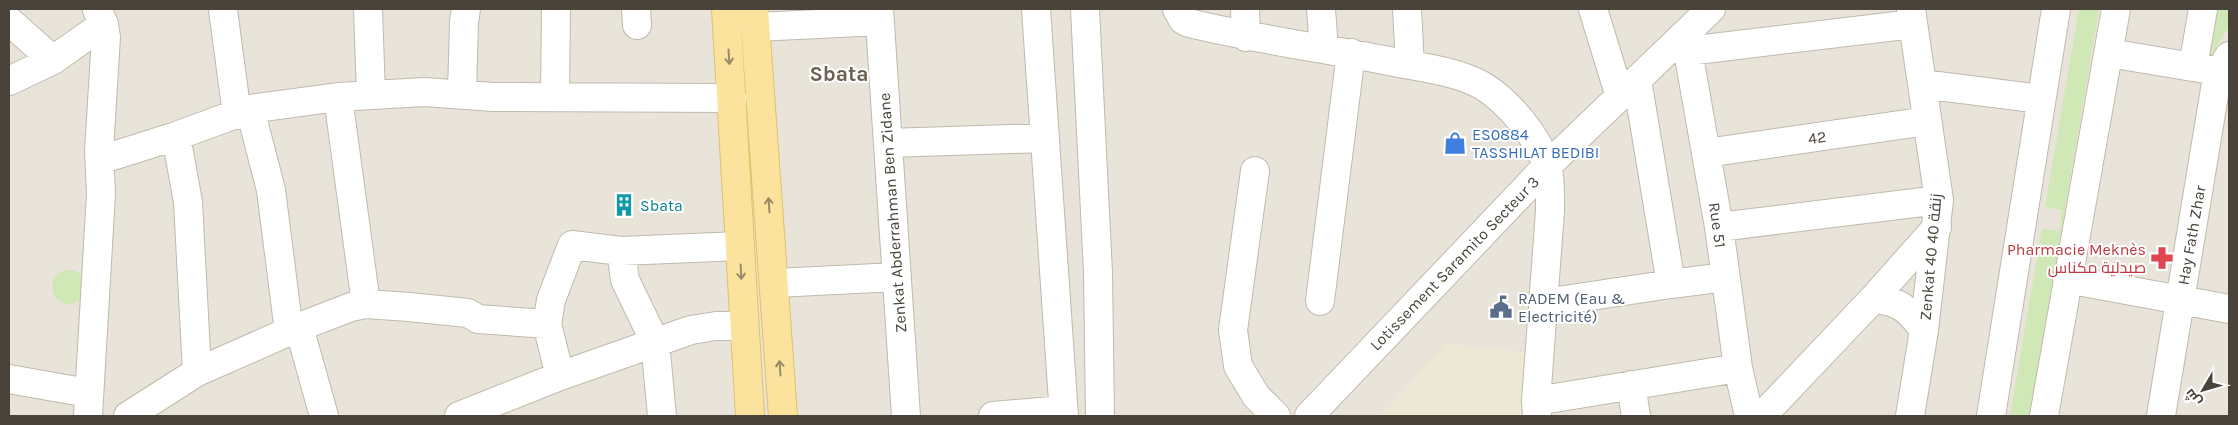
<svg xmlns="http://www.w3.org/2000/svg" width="2238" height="425" font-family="Karla,Cairo,sans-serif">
<rect width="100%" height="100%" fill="#f5f2eb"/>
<path fill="#e9e4d9" d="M9,9H2229V416H9Z"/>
<path fill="#ede7d5" d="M1446,344L1526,352L1521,416H1379Z"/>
<path fill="#d0e8b5" d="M2079,9H2099L2030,416H2010L2042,229L2059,231L2062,210L2045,207Z
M2214,9H2229V26L2210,57L2205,56Z
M52 287a17 17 0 1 1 34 0a17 17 0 1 1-34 0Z"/>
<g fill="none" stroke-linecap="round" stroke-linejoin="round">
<defs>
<path id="minor" d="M368,9L371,95
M636,9L637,25
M879,9L906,416
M1036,9L1064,416
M1085,9L1098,273L1100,416
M1177,9L1183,20L1189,23C1259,40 1329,49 1399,63C1426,68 1459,72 1483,86C1510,103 1536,135 1547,165C1551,179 1550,196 1550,211L1536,401L1537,416
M1245,9L1246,37
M1321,9L1324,49
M1407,9L1410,65
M1593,9L1620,97
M223,10L237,115
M9,21L53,60
M755,27L880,21
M1685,34L1719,227L1738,368L1749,416
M1688,51L1913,24
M2109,53L2229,73
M2193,67L2203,9
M9,81L53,60L104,24L97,10
M1922,84L2041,99
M462,94L464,22L466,9
M555,96L556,9
M338,97L366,304
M250,109L271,190L289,332
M176,136L188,202L197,372
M888,143L1045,138
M1706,153L1927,121
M100,160L176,136L250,109L338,97L424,92L494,97L732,98
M1255,171L1233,330L1238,366L1256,396L1276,416
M1719,227L1939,200
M621,251L625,280L655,342L662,416
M2067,279L2229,309
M775,283L897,277
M1671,284L1725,277
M1873,299C1900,301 1908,309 1924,330
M1320,301L1351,53
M1544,303L1671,284L1637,80
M299,327L324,416
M560,376L547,324L551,300L572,245L621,251L740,246
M9,379L88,393
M1631,385L1636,416
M1536,401L1738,368
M88,416L101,194L99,151L106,37L104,24
M128,416L197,372L299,327L351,307L366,304L409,307L468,313L478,319L547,324
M459,416L560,376L691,330L716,326H744
M993,416L1063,410
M1309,416L1547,166L1711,9
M1762,416L1873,299L1937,227
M1910,416L1924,330L1939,200L1911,9
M1991,416L2056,9
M2044,416L2116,9
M2161,416L2215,89L2220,71L2229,56"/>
<path id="major" d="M726,9L750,416
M754,9L783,416"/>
</defs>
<use href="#minor" stroke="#c0baad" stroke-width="30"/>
<use href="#major" stroke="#e1c16d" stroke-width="30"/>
<use href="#minor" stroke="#fff" stroke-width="28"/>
<use href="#major" stroke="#fbe39d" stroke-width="28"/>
</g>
<defs><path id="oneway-shaft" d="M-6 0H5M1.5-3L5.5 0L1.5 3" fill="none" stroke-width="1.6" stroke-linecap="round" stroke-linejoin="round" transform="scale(1.25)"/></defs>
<g stroke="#998b66">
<use href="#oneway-shaft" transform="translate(729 57) rotate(86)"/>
<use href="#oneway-shaft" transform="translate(769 205) rotate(-94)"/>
<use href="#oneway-shaft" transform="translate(741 272) rotate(87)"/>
<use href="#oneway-shaft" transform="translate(780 368) rotate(-94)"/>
</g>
<defs>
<symbol id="shop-bare" viewBox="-9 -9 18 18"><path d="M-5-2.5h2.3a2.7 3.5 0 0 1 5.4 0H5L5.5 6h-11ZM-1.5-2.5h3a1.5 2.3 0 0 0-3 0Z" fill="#3f7fe0" stroke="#fff" stroke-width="2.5" paint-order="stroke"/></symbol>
<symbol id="building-bare" viewBox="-9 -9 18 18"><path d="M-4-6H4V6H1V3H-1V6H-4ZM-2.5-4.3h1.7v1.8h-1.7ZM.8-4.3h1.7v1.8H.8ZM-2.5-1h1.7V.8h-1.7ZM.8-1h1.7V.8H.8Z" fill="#0f9aa8" stroke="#fff" stroke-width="2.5" paint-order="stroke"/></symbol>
<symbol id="pharmacy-bare" viewBox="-9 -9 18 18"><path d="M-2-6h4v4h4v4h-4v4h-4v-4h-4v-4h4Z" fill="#e0444e" stroke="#fff" stroke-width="2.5" paint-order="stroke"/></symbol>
<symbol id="civic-bare" viewBox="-9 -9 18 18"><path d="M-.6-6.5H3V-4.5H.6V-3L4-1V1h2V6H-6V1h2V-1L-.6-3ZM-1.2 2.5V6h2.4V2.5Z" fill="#5c6f8a" stroke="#fff" stroke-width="2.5" paint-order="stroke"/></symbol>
</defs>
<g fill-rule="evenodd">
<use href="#shop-bare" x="1439" y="127" width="32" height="32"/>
<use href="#building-bare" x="608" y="189" width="32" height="32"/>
<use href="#pharmacy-bare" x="2146" y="242" width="32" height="32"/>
<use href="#civic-bare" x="1485" y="291" width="32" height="32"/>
</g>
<g text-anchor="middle" stroke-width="4" stroke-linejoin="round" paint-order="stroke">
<g font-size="16" fill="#366cbe" stroke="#fff" text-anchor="start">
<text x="1472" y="140">ES0884<tspan x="1472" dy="18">TASSHILAT BEDIBI</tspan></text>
</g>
<g font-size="16" fill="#494339" stroke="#fff">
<text transform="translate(1817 137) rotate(-8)" y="6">42</text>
<text transform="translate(892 213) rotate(-94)" y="6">Zenkat Abderrahman Ben Zidane</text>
<text transform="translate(1718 225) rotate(82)" y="6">Rue 51</text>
<text transform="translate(2191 235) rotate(-80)" y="6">Hay Fath Zhar</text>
<text transform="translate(1930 257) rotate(-85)" y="6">Zenkat 40 زنقة 40</text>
<text transform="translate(1454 263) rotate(-46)" y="6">Lotissement Saramito Secteur 3</text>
</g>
<g font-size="16" fill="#0d838f" stroke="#fff" text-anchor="start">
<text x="640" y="211">Sbata</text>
</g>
<g font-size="16" fill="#be3a42" stroke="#fff" text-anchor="end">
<text x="2146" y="255">Pharmacie Meknès<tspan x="2146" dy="18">صيدلية مكناس</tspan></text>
</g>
<g font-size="16" fill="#4e5e75" stroke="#fff" text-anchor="start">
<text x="1518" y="304">RADEM (Eau &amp;<tspan x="1518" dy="18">Electricité)</tspan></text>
</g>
<g font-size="21" font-weight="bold" fill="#6c6150" stroke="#fff">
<text x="839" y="81">Sbata</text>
</g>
</g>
<rect width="2238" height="425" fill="none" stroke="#494339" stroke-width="20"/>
<g transform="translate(2203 390) rotate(232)" stroke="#ffffff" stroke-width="4" paint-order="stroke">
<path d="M0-4L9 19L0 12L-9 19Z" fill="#494339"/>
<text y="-8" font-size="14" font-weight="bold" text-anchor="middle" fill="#494339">ش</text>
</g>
</svg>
